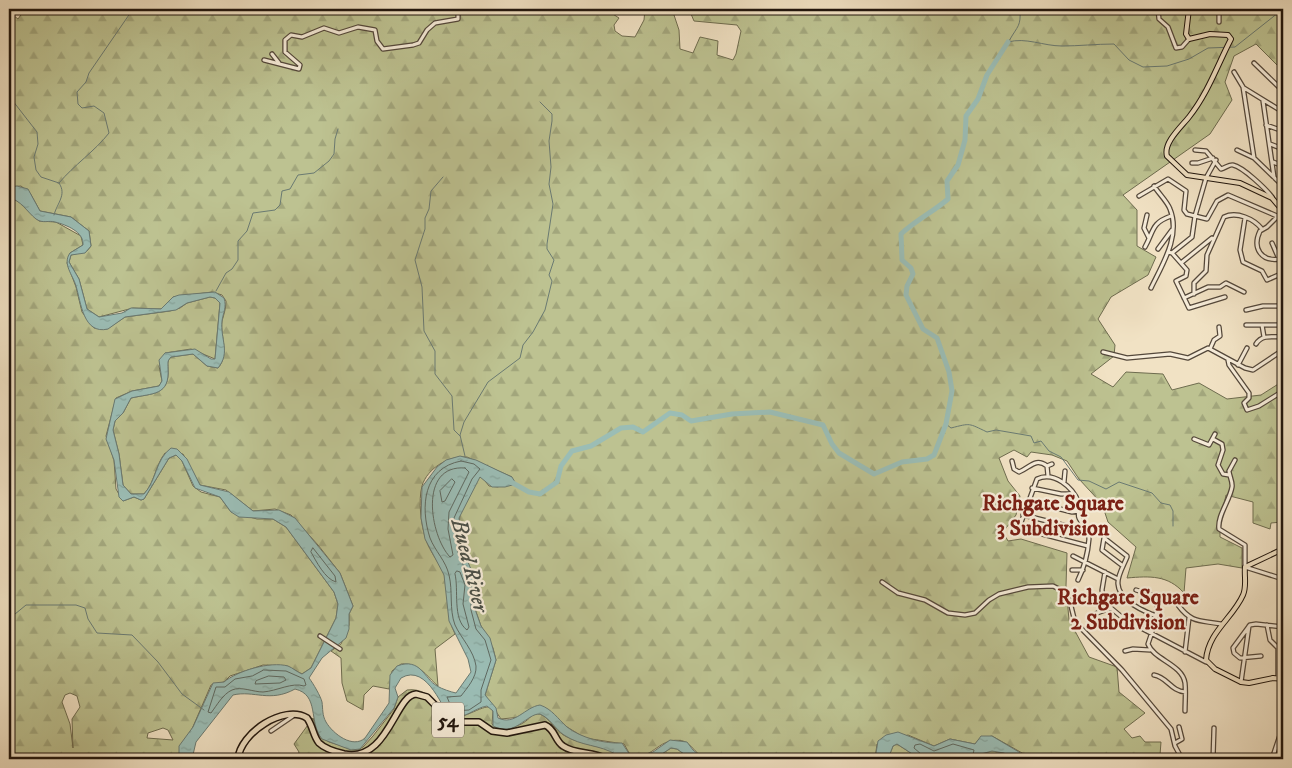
<svg xmlns="http://www.w3.org/2000/svg" width="1292" height="768" font-family="'IM FELL DW Pica',serif">
<defs>
<pattern id="forest-firs" width="22" height="20" patternUnits="userSpaceOnUse" patternTransform="scale(1.25)"><rect width="22" height="20" fill="#bdc291"/><path d="M5 1l3.5 6h-7zM16 11l3.5 6h-7z" fill="#a2a67c"/></pattern>
<pattern id="water-ripples" width="26" height="14" patternUnits="userSpaceOnUse" patternTransform="scale(1.25)"><rect width="26" height="14" fill="#9bbdb5"/><path d="M2 4q2-2 4 0t4 0M15 11q2-2 4 0t4 0" fill="none" stroke="#85a29a"/></pattern>
</defs>
<rect width="100%" height="100%" fill="#f1e2c4"/>
<filter id="stains"><feTurbulence type="fractalNoise" baseFrequency=".004" numOctaves="4"/><feColorMatrix values="0 0 0 0 .2 0 0 0 0 .09 0 0 0 0 .02 0 0 0 .5 -.17"/></filter>
<radialGradient id="worn" r=".72"><stop offset=".6" stop-color="#630" stop-opacity="0"/><stop offset="1" stop-color="#630" stop-opacity=".3"/></radialGradient>
<path fill="url(#forest-firs)" stroke="#6e6c4f" fill-rule="evenodd" d="M25,9H605L619,18L614,25L615,31L622,36L635,37L644,20L645,9H672L679,30L680,49L693,53L700,37L718,41L717,55L733,60L736,54L741,31L737,25L694,21L691,14L693,9H1283V71L1256,44L1234,56L1225,82L1232,100L1210,134L1123,195L1137,210V246L1156,257L1148,275L1111,297L1098,319L1115,345L1114,356L1091,374L1113,387L1126,372L1163,374L1172,390L1199,383L1227,399L1261,395L1283,381V524L1282,522L1271,523L1270,529L1253,523V502L1226,495L1220,523V537L1242,548V568L1218,564L1186,568L1184,593C1168,575 1150,576 1127,578L1136,547L1108,522L1102,504L1079,479L1067,461L1052,455L1031,452L1027,457L1014,450L999,458L1008,481L1020,496L1016,515L1003,532L1008,541L1021,539L1067,553L1066,586L1069,620L1089,657L1117,667L1119,692L1145,713L1124,729L1132,738L1140,736L1145,742H1161L1160,755L1151,759H1083L1071,755L1061,759L1031,758L992,736L979,739L975,744L950,739L934,746L908,735L877,744L875,759H742L735,754L722,759H704C698,755 690,743 683,741C660,736 654,758 632,758L624,744L585,738L567,727L544,707L521,717L501,719L485,695L496,660L493,648L481,626L475,609L477,584L465,556L459,528L460,514L479,477H482L489,486L498,487L512,477L467,457C450,455 427,468 422,486C418,501 421,525 426,540C430,552 439,562 444,574C451,594 445,615 455,634L435,649L438,686C426,676 419,662 401,664L392,671L389,689L373,686L364,695L363,710L347,701L342,683L341,658L331,651L341,644L349,625V614L353,606L340,573L318,545L291,515L275,509L253,511L226,490L200,485L183,454L165,453C155,466 155,482 144,494H131L123,485L119,454L113,430L115,421L123,413L131,398C152,393 170,396 168,368C168,363 167,361 171,357L193,354L207,366L218,368C230,354 220,336 222,321C224,314 226,308 226,301L222,295L212,292L173,297L161,309L133,308L99,317L87,309L79,279L69,262L71,255L87,251L91,246L89,231L71,217L40,211L30,193L21,186L9,187V12L18,19Z
M9,198L18,201L39,221L56,222L81,236L83,245L70,253L67,263L76,287L82,312L94,328L107,329L125,317L170,311L180,308L187,303L210,297L215,298L220,303L215,359L191,349L165,353L159,366L162,381L159,386L132,391L116,398L106,436L114,460L116,489L123,501L134,497L141,500L144,499L169,458L176,455L182,461L193,486L201,492L220,497L231,512L257,519H273L286,527L334,592L338,604L336,618L311,668L302,674L287,666L263,665L230,676L224,682L211,685L179,759H9ZM70,693L77,696L80,707L72,719L73,748L70,724L62,702L65,695ZM163,728L168,730L173,740L147,738L148,733Z
M407,690C421,688 431,696 439,706L442,702C444,705 444,711 447,714C456,725 479,706 489,707L493,711L492,724L497,728C511,729 524,726 533,714H540C551,719 556,732 567,737C585,746 612,747 625,758L297,759L299,752L294,744L313,718L319,735L329,742L357,750L363,747L373,736L394,709L398,697Z
M897,744L920,759H888L893,746Z
M671,748L677,749L691,759H654Z
M992,751L1004,753L1014,759H976L981,754Z"/>
<path fill="url(#water-ripples)" stroke="#6a7a72" d="M17,186L28,189L40,211L71,217L89,231L91,246L85,253L71,255L69,262L79,279L87,309L99,317L122,313L131,308L161,309L173,297L179,295L215,292L224,298C227,307 223,313 222,321C220,339 231,352 218,368L207,366L193,354L171,357C167,361 168,363 168,368C170,396 153,393 131,398L123,413L115,421L113,430L119,454L123,485L131,494H144C157,480 155,460 171,448L177,449L187,459L200,485L229,492L253,511L279,510L295,518L340,573L353,606L349,614V629L346,638L322,658L309,678C313,683 321,697 322,702C323,709 322,715 326,722C333,734 353,749 365,738L389,703L390,675L397,666C421,657 424,679 437,686C442,689 451,692 456,693L471,672L468,659L449,621L444,575L425,539L421,518L422,487L437,467L446,460L460,456L476,460L499,471L512,477L516,484L505,487H492L480,477L459,518L463,550L477,584L475,609L481,626L490,638L496,660L485,695L496,708L498,718C515,726 525,707 540,705C552,709 558,719 567,727C581,738 605,744 622,743L632,758L653,752L670,740L687,742L693,750L704,759H691L677,749L671,748L654,759H625L620,754L617,755C599,744 582,747 564,735C555,729 550,718 540,714C527,713 515,738 493,726V711L487,706C474,708 465,720 450,716C444,714 428,662 401,678L395,688L398,697L394,708L360,749L351,750L322,739C308,722 320,695 295,689C270,703 254,690 233,695L196,742L192,759H179V746L193,727L213,683L224,682C237,671 270,661 288,666C293,668 297,672 302,674L311,668L336,618L338,604L334,592L286,527L273,519L239,517L231,512L220,497L195,488L182,461L176,455L169,458L144,499L141,500L134,497L123,501L119,497L114,460L106,439L115,399L132,391L159,386L162,381L159,360L165,353L195,349L211,359H215L220,303L215,298L210,297L187,303L176,310L125,317L108,329C83,335 81,302 76,286C73,275 62,264 70,253L83,245C84,232 67,225 55,222C49,220 43,224 36,219C27,212 21,200 9,198V187Z
M898,732L934,746L950,739L975,744L981,736H992L1029,758L1047,759H1014L1004,753L992,751L981,754L976,759H920L897,744L893,746L888,759H875L878,741L886,735Z"/>
<g fill="none" stroke-linecap="round" stroke-linejoin="round">
<path stroke="#5e6961" stroke-width="1" d="M461,461L474,464L480,469L472,479L454,518L458,552L471,585V610L476,629L485,640L491,660L481,690V702L469,710L453,711L447,697L461,696C467,688 477,677 476,666C474,651 461,638 455,625C449,609 453,591 449,575C446,561 435,551 430,538C420,507 423,468 461,461Z
M465,468L469,472L449,512L448,529L453,555L450,557C430,536 418,464 465,468Z
M452,479L455,482L445,501L442,502L440,491Z
M313,548L335,576L336,582C325,579 316,561 311,552Z
M457,571L460,572L465,585L463,604L469,627L467,630C452,619 459,590 455,574Z
M264,670L286,671L304,679L306,685L304,686C292,682 277,691 263,692C253,692 241,686 232,690C223,694 217,705 211,713L208,712L216,687H225L235,679L252,676Z
M269,676L284,677L286,680L280,683L255,684L256,681Z
M922,759L921,754L914,748L915,745L920,744L934,751L953,744L974,750L972,759"/>
<path stroke="#6a7a72" stroke-width="1" d="M1254,9L1256,13
M1009,41C1018,25 1021,27 1020,9
M1008,42C1026,37 1043,46 1062,46C1079,46 1096,44 1114,44L1129,60L1143,67L1167,66L1189,59L1208,48L1235,47L1283,9
M9,96L37,132L38,144L34,157L36,170L41,177L59,183C67,195 57,203 54,215
M443,177L431,191L429,209L425,218V229L415,260L422,287L424,331L435,351V374L452,396L454,430L460,436
M59,183C74,165 95,151 109,133L104,113L94,106L82,108L78,104L77,92L86,82L89,73L133,9
M216,291L226,273L232,269L238,260V241L247,231L253,213L275,210L280,205L282,191L290,189L298,175L314,173L329,161L334,154L335,139L338,129
M946,424L951,428C971,423 968,423 987,432L996,430L1031,436L1034,443L1041,441L1049,451L1061,457L1078,480L1089,481L1106,489L1119,482L1152,493L1161,503L1170,505L1173,511V526
M465,456L460,435L464,422L488,382L520,358L523,345L533,332L545,310L552,281L549,275L554,260L547,249V244L553,204L549,184L551,167L549,141L552,121V114L540,102
M9,619L26,605H76L85,608L88,619L97,633L132,635L158,662L182,694L204,710
M609,759L613,752
M611,759L615,754"/>
<path stroke="#9bbdb5" stroke-width="5" d="M511,482L529,492L540,494L557,482L561,466L572,451L591,446L621,428L633,427L643,432L670,413L682,415L691,421L732,414L770,412L823,425L832,444L839,453L874,474L902,462L927,459L934,455L946,424L952,391L949,372L937,338L923,329L906,295L907,286L913,274L911,268L902,260L901,234C916,220 933,212 948,199L947,181L958,165L965,140L966,116L978,99L987,75L1008,42"/>
<defs>
<path id="minor" d="M1158,9L1159,19L1168,27L1176,48L1182,47L1189,39
M1219,22V9
M272,54L279,63
M264,60L299,69L300,65L285,52V40L291,35L302,37L324,28L339,33L358,27L375,30L377,41L383,49L413,45L419,43L427,30L435,23L458,19V9
M1254,63L1283,91
M1234,72L1243,87L1254,158
M1244,88L1283,112
M1263,101L1274,177
M1281,111L1283,95
M1266,125L1283,131
M1270,144L1283,149
M1195,150L1206,151L1221,169C1225,168 1230,164 1233,165C1243,167 1266,189 1272,197
M1237,150L1254,158L1283,186
M1273,162L1283,166
M1192,163H1198L1213,158
M1139,196L1168,179L1186,191L1184,210L1187,214L1207,219L1217,201L1228,195L1277,216
M1147,215L1144,228L1149,238
M1245,218L1240,250L1243,262L1262,271L1267,280L1283,273
M1272,243L1283,268
M1145,247C1154,231 1151,223 1171,216
M1158,249L1172,230
M1168,252L1172,253L1187,270L1186,276L1176,281L1189,308L1225,297
M1172,253L1192,237L1195,216L1206,178L1216,160
M1280,259C1261,262 1252,248 1260,231L1267,227L1283,211
M1181,263L1212,238
M1151,288C1162,265 1181,236 1170,209C1167,201 1159,194 1154,186
M1194,294V283L1206,271L1207,255L1224,217C1237,211 1254,219 1262,229
M1184,298L1208,287H1220L1226,283L1244,292
M1246,310L1263,306H1283
M1246,325H1281L1283,329
M1262,325L1264,337
M1256,344C1262,334 1273,337 1283,337
M1210,349L1214,340L1220,336L1219,327
M1103,352L1127,358L1170,354L1188,358L1208,348L1245,368L1253,370L1283,350
M1228,360L1229,365L1249,393V398L1244,403L1247,410L1259,406L1283,391
M1238,365L1247,348
M1194,439L1209,445L1215,434
M1213,439L1222,444L1223,450L1218,465L1223,474L1229,475
M1235,460L1229,471C1229,475 1233,482 1232,487C1230,500 1217,516 1219,529L1245,545V567L1283,579
M1012,461L1014,469L1019,472C1030,468 1035,457 1047,466L1048,476
M1047,466L1052,464
M1064,482L1065,471
M1032,488L1061,494H1072
M1028,501L1072,512L1079,511
M1023,515L1075,528L1085,527
M1073,556L1118,579
M1123,566L1102,550L1104,538L1127,556V557C1124,565 1117,576 1118,584C1119,600 1143,611 1156,616
M1072,570H1083
M1105,572L1102,590L1103,596L1111,608L1124,619L1206,662
M1078,580C1084,568 1088,552 1089,539C1089,530 1083,526 1079,518C1077,513 1080,508 1079,503C1073,487 1054,471 1037,479L1019,528L1088,546
M882,582L898,593L925,600L948,613L965,615L975,613L989,600L999,594L1028,587L1053,586L1065,592L1068,594L1075,622L1122,670L1171,729L1175,746L1182,759
M1136,590L1152,595L1158,600L1155,623L1148,644C1154,660 1182,664 1185,683C1186,692 1185,702 1185,711
M1181,597L1178,605C1192,624 1201,620 1221,624
M1097,613L1111,608
M1267,625L1270,640L1278,648L1283,647
M1116,627L1127,622
M320,636L340,649
M1125,651L1133,649L1150,650
M1185,652L1189,618
M1261,656L1240,658L1234,653L1233,648L1250,625L1256,624L1283,627
M1154,675C1167,677 1171,691 1185,692
M1278,678V648
M1241,682L1249,626
M271,731L293,716
M1175,743L1182,739L1179,727
M1213,759L1214,728
M1272,759L1283,726
M1280,759L1283,754"/>
<path id="major" d="M1189,9L1186,34L1189,39L1210,34L1228,35L1231,39C1217,66 1208,93 1189,117C1181,127 1163,143 1167,156L1187,175L1240,183L1272,198L1283,211
M1283,549L1245,567C1244,576 1247,586 1243,595C1233,618 1208,632 1206,660L1215,669L1241,682L1249,683L1273,678L1283,679"/>
<path id="highway" d="M238,759C240,733 284,704 307,718C313,726 313,736 319,743C325,749 336,752 344,754C388,763 395,695 416,694L427,697L452,722H479L492,731L507,733L545,725C555,729 555,741 563,746C576,755 593,751 606,759"/>
</defs>
<use href="#minor" stroke="#54483b" stroke-width="5.5"/>
<use href="#major" stroke="#20150d" stroke-width="6"/>
<use href="#highway" stroke="#20150d" stroke-width="8"/>
<use href="#minor" stroke="#f6ecd9" stroke-width="3"/>
<use href="#major" stroke="#f1e2c4" stroke-width="4"/>
<use href="#highway" stroke="#f1e2c4" stroke-width="5"/>
</g>
<g text-anchor="middle" stroke-width="4.5" stroke-linejoin="round" paint-order="stroke">
<rect fill="#f6ecd9" stroke="#60564a" stroke-width="1" x="432" y="702.5" width="32" height="35" rx="4"/>
<g font-size="20" font-weight="bold" fill="#20150d">
<text x="448" y="727">54</text>
</g>
<g font-size="22" font-weight="bold" fill="#7a1f14" stroke="#f6ecd9">
<text x="1053" y="510">Richgate Square<tspan x="1053" dy="25">3 Subdivision</tspan></text>
<text x="1128" y="604">Richgate Square<tspan x="1128" dy="25">2 Subdivision</tspan></text>
</g>
<g font-size="22" font-style="italic" fill="#4b5048" stroke="#f6ecd9">
<text transform="translate(471 565) rotate(76)" y="8">Bued River</text>
</g>
</g>
<rect width="1292" height="768" fill="none" stroke="#f1e2c4" stroke-width="30"/>
<rect x="10" y="10" width="1272" height="748" fill="none" stroke="#20150d" stroke-width="2.5"/>
<rect x="15" y="15" width="1262" height="738" fill="none" stroke="#20150d"/>
<rect width="100%" height="100%" filter="url(#stains)"/>
<rect width="100%" height="100%" fill="url(#worn)"/>
</svg>
